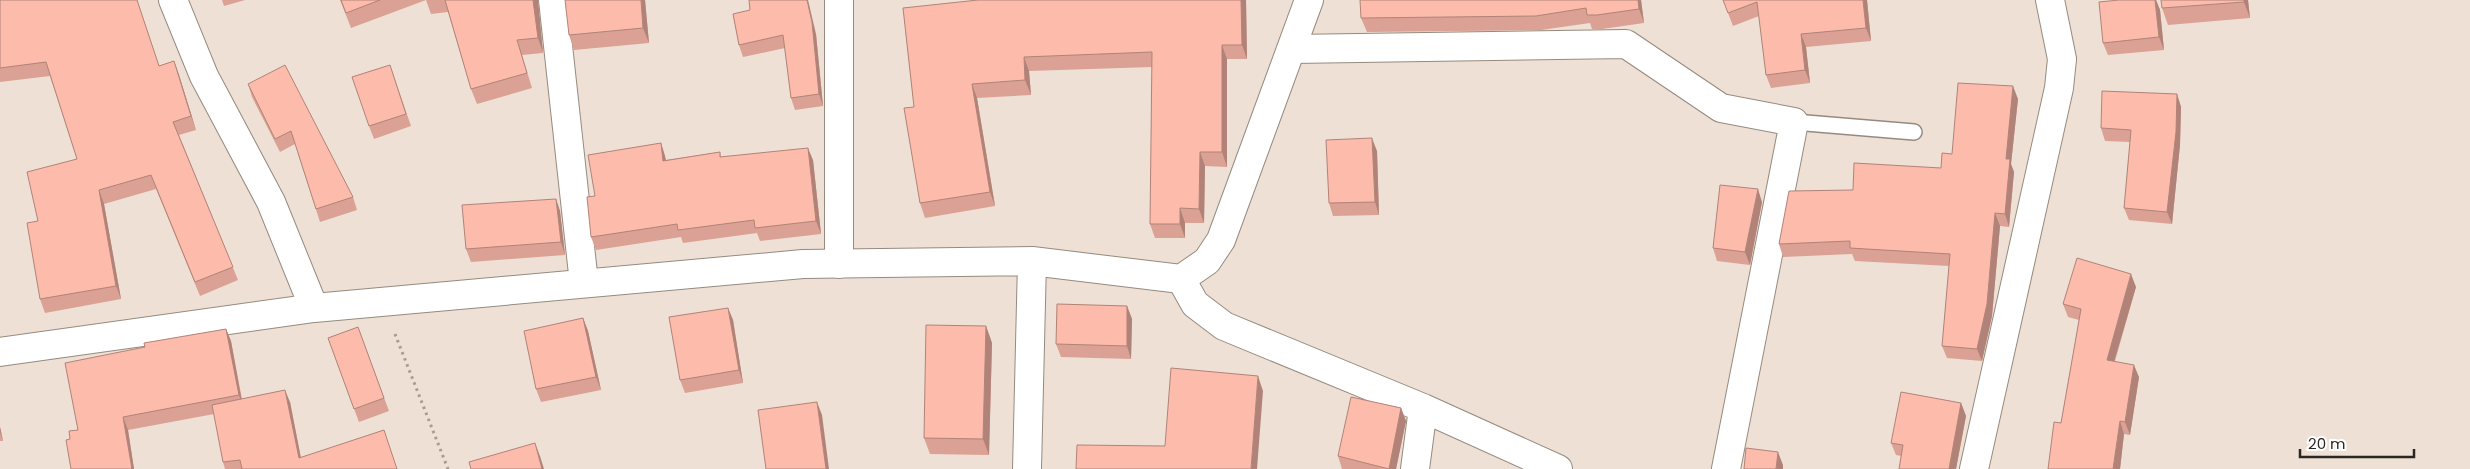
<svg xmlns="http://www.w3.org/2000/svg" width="2470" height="469" font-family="Poppins,sans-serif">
<rect width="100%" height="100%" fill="#eee0d5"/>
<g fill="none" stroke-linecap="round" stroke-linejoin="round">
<defs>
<path id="lane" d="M1794,122L1914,132"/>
<path id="street" d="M553,0L584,283
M839,0V264
M1292,49L1626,44L1721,108L1794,122L1726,469
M1181,279L1195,304L1224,326L1423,408L1558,469
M1415,469L1423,408
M1974,469L2059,88L2062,59L2050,0"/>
<path id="secondary" d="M173,0L204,76L271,202L314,308
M0,352L314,308L803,264L1032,261L1181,279L1207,261L1221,240L1309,0
M1027,469L1032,261"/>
</defs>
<use href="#lane" stroke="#968a7f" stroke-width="18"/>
<use href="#street" stroke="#968a7f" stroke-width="30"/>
<use href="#secondary" stroke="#968a7f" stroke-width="30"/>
<path stroke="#a69c93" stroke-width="3" stroke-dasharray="2.5 4" stroke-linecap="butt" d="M395,334L448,469"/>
<use href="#lane" stroke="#fff" stroke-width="15"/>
<use href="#street" stroke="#fff" stroke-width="28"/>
<use href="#secondary" stroke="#fff" stroke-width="28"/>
</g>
<path fill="#daa194" d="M0,0H137L159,66L174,61L179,75L196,130L179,135L238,280L200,296L156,189L104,204L121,299L45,313L40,299L38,221L77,159L50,76L0,82Z
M222,0H245L224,6Z
M340,0H538L543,53L522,55L532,88L477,104L471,89L448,12L431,14L426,0L351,28Z
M645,0L649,43L574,50L569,35Z
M1246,0L1247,59H1227V167L1205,166L1204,223H1185V238H1155L1150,224L1152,67L1029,71L1031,95L977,98L995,206L925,218L920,203L914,107L903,8Z
M1641,0L1644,23L1602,29H1592L1590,23L1541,30L1367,32L1361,18Z
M1723,0H1867L1871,41L1806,47L1810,83L1771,88L1766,75L1759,16L1733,26Z
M2119,0H2156L2160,10L2164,50L2108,55L2103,43Z
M2248,0L2250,18L2168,25L2162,8Z
M733,14L816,34L823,106L795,110L791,98L785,48L743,57L739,45Z
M390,65L411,126L374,139L369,126Z
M248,84L353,197L357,210L320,222L295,144L280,152L252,97Z
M2177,94L2181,107L2180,145L2172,224L2129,220L2124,208L2130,142L2105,141L2101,128Z
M2018,99L2011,164L2014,172L2009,227L2000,226L1992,316L1982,361L1947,358L1942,346L1949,266L1855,261L1852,254L1783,257L1779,244L1853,190L1941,168L1952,154Z
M661,143L666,160L720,152L721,157L813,160L821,234L760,241L757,233L683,243L681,237L596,250L591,237L595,196Z
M1377,151L1379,215L1333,216L1329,203Z
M556,199L560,211L565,255L471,262L466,249Z
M1762,202L1750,265L1717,261L1713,248Z
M2136,287L2115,361L2139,377L2130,435L2124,434L2120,469H2048L2061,423L2079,320L2068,317L2063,304Z
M1127,306L1132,319L1131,359L1061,357L1056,344Z
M728,308L733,320L743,383L685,393L680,380Z
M583,318L588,331L601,390L541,402L536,389Z
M986,326L992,343L989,455L930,454L924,438Z
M358,327L389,411L359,422L328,338Z
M226,329L231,341L242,399L290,402L301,458L397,469H225L223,462L214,414L128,430L134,469H71L70,439L145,347Z
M1961,403L1966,416L1956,469H1899L1901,456L1896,455L1891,443Z
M1401,408L1406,421L1396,469H1342L1338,456Z
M0,427L3,441H0Z"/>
<path fill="#b18378" d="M533,0H538L543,53L538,38Z
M641,0H645L649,43L643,28Z
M807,0H808L816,34L823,106L819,94Z
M1241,0H1246L1247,59L1242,45Z
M1638,0H1641L1644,23L1639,9Z
M1863,0H1867L1871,41L1866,28Z
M2155,0H2156L2160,10L2164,50L2159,37Z
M2244,0H2248L2250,18L2244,2Z
M1801,34L1806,47L1810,83L1805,70Z
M1222,45L1227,59V167L1222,152Z
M1024,57L1029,71L1031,95L1025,80Z
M174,61L179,75L196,130L191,116Z
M972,84L977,98L995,206L990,192Z
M2013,86L2018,99L2011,164L2014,172L2009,227L2005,214L2006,159Z
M2177,94L2181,107L2180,145L2172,224L2167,212Z
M1372,138L1377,151L1379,215L1375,202Z
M661,143L665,156L668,173L663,161Z
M808,148L813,160L821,234L816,221Z
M1200,152L1205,166L1204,223L1199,209Z
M1758,189L1762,202L1750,265L1745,252Z
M99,190L104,204L121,299L116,286Z
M556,199L560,211L565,255L561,242Z
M1180,208L1185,223V238L1180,224Z
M1995,213L2000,226L1992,316L1982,361L1977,349Z
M2131,274L2136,287L2111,372L2107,360Z
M1127,306L1132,319L1131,359L1127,346Z
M728,308L733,320L743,383L739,370Z
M583,318L588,331L601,390L596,377Z
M986,326L992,343L989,455L983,439Z
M226,329L231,341L243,408L239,395Z
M2134,365L2139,377L2130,435L2125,422Z
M1258,376L1263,391L1257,469H1251Z
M285,390L290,402L303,469L299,458Z
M817,402L822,415L829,469H826Z
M1961,403L1966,416L1956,469H1949Z
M1401,408L1406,421L1396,469H1389Z
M123,417L128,430L134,469H132Z
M2120,421L2124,434L2120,469H2113Z
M0,427L3,441L0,432Z
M535,443L540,456L544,469H542Z
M1778,452L1783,465V469H1776Z"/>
<path fill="#fdbbac" stroke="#b18378" d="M0,0H137L159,66L174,61L191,116L173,122L233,267L195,282L151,175L99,190L116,286L40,299L27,223L38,221L27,172L77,159L46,62L0,68Z
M341,0H380L346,13Z
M445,0H533L538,38L517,40L527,73L471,89Z
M565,0H641L643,28L569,35Z
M749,0H807L812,22L819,94L791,98L783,35L739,45L733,14L750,10Z
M978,0H1241L1242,45H1222V152H1200L1199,209L1180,208V224H1150L1152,52L1024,57L1025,80L972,84L990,192L920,203L904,108L914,107L903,8Z
M1360,0H1638L1639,9L1597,15H1587L1586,8L1536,16L1361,18Z
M1723,0H1863L1866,28L1801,34L1805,70L1766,75L1757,2L1728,13Z
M2119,0H2155L2159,37L2103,43L2099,2Z
M2161,0H2244V2L2162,8Z
M285,65L353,197L316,209L291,131L275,139L248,84Z
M390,65L406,114L369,126L352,77Z
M1958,83L2013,86L2006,159H2010L2005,214L1995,213L1987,304L1977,349L1942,346L1950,254L1850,248V241L1779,244L1789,191L1853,190L1854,163L1941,168L1942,153L1952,154Z
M2102,91L2177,94L2176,132L2167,212L2124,208L2131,130L2101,128Z
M1372,138L1375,202L1329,203L1326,140Z
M661,143L663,161L720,152V157L808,148L816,221L755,228L754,220L678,230L677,224L591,237L587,197L595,196L588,155Z
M1720,185L1758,189L1745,252L1713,248Z
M556,199L561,242L466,249L462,205Z
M2077,258L2131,274L2107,360L2134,365L2125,422L2120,421L2113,469H2048L2054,422L2061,423L2081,309L2063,304Z
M1057,304L1127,306V346L1056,344Z
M728,308L739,370L680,380L669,317Z
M583,318L596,377L536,389L524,331Z
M926,325L986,326L983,439L924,438Z
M358,327L384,398L354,409L328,338Z
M226,329L239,395L123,417L132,469H71L66,440L70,439L69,431L78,430L65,363L145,347L144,343Z
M1171,368L1258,376L1251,469H1076L1077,445L1165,446Z
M285,390L299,458L384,430L397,469H242L240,460L223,462L212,405Z
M1901,392L1961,403L1949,469H1899L1903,445L1891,443Z
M1351,397L1401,408L1389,469L1338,456Z
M817,402L826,469H766L758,410Z
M535,443L542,469H471L469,462Z
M1746,448L1778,452L1776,469H1744Z"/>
<path d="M2300 449v8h114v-8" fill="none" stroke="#2a2621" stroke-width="2.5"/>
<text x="2308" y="449" font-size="15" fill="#2a2621" stroke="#ffffff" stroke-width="4" paint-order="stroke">20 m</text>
</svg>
